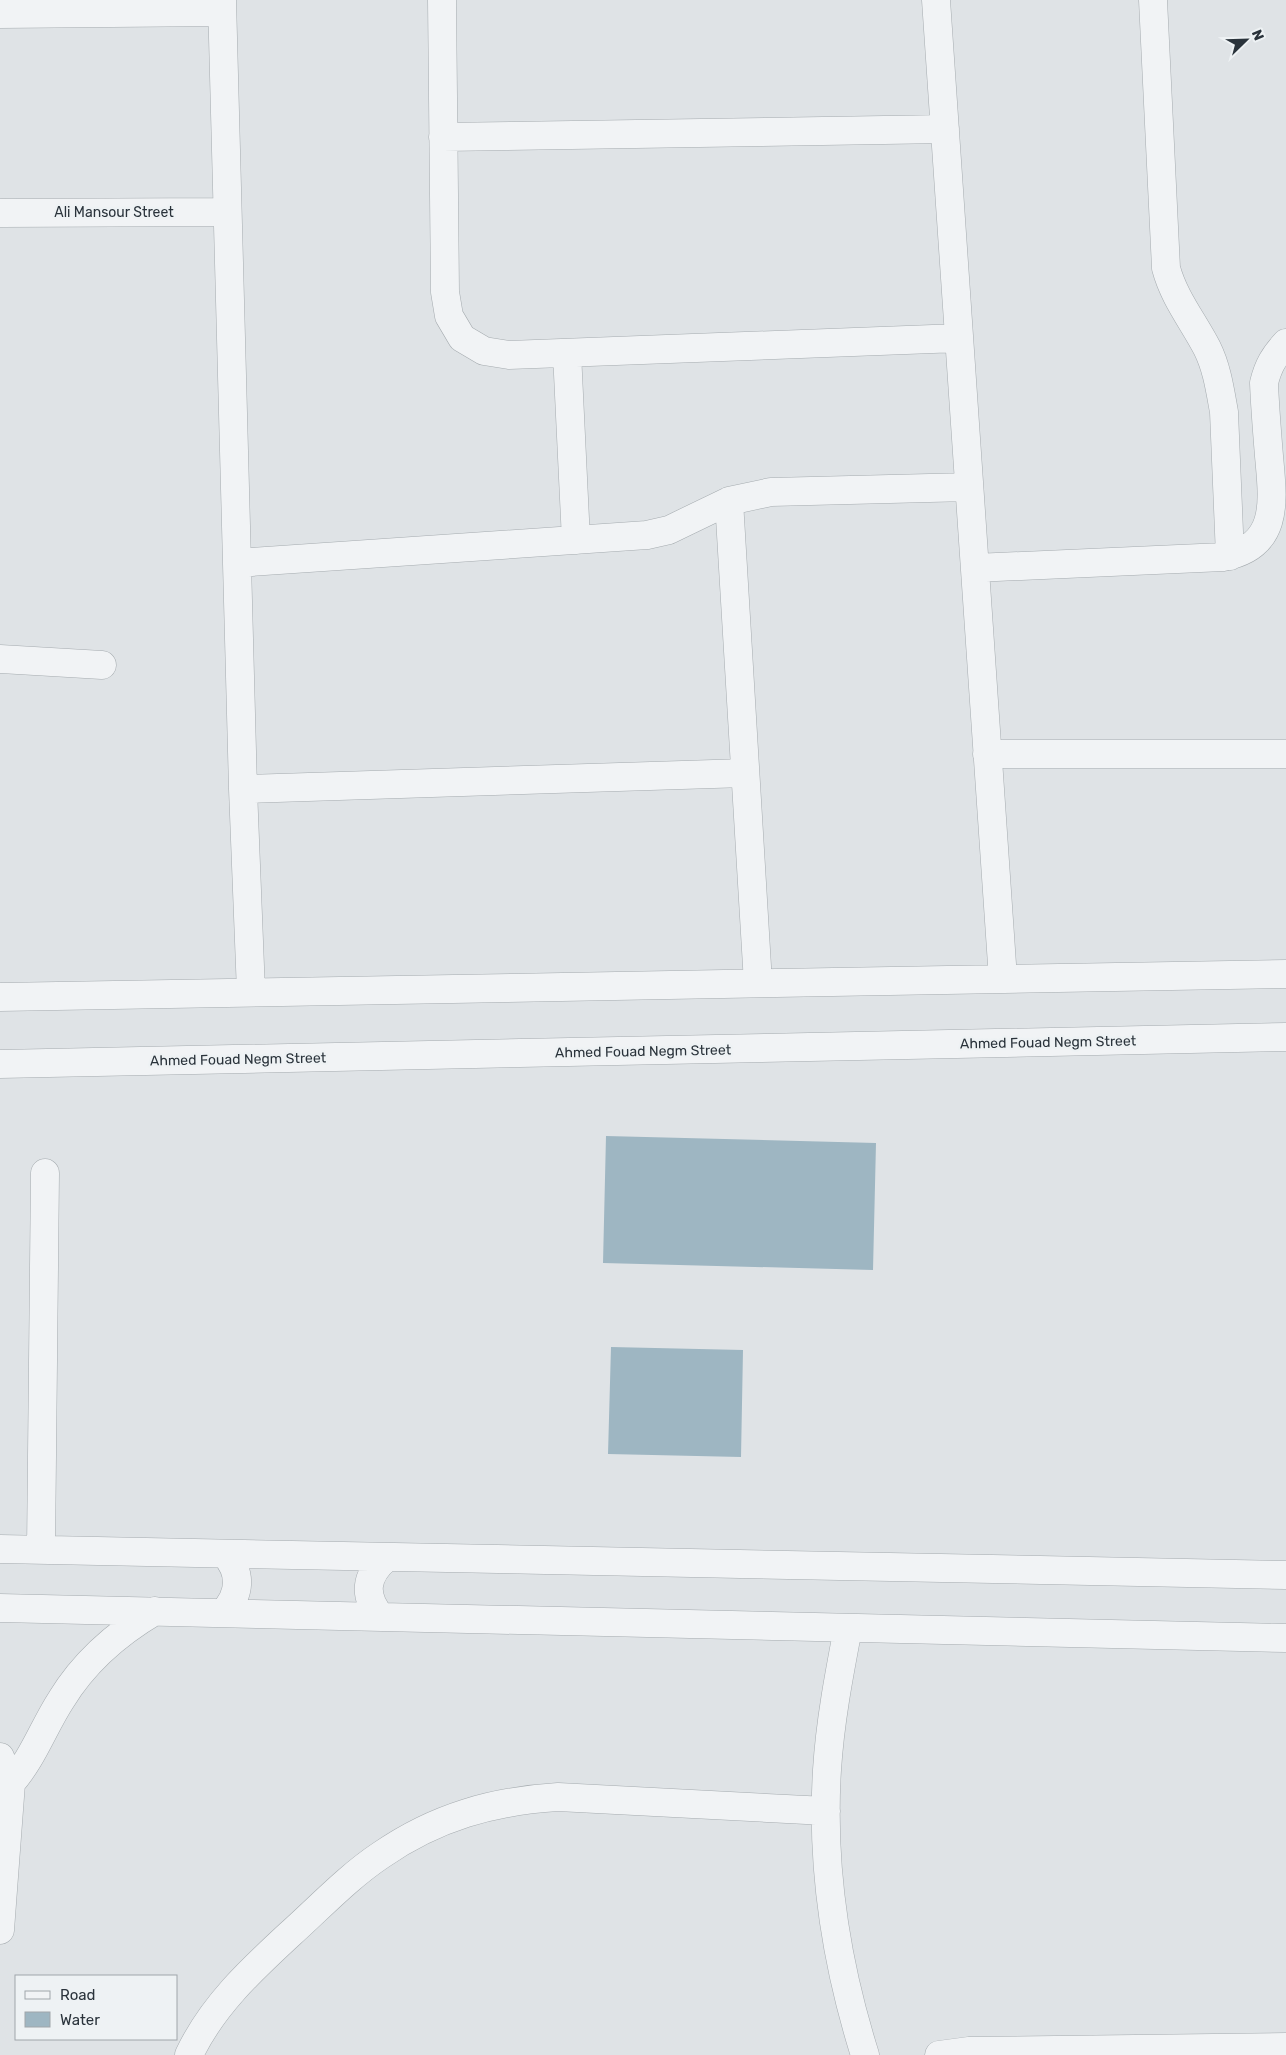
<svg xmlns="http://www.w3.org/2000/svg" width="1286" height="2055" font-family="Rubik,sans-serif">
<rect width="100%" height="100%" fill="#dfe3e6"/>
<path fill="#9eb6c2" d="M606,1136L876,1143L873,1270L603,1263Z
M611,1347L743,1350L741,1457L608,1454Z"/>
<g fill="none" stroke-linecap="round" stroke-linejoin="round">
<defs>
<path id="minor" d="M222,0L243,789L251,992
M442,0L445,292L449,316L462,338L484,351L509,355L959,338
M936,0L1003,979
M1153,0L1166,268C1174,298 1193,321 1207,348C1217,368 1220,390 1224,412L1230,556
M0,14L222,12
M443,137L945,129
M0,213L227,212
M567,353L576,540
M729,501L758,983
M237,563L647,535L669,530L729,501L771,492L969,487
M975,568L1223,557C1280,546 1273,501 1269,456C1267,432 1265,408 1264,383C1268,366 1274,356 1286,343
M0,659L102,665
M987,754H1286
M243,789L745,773
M0,997L1286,974
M0,1064L1286,1037
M0,1549L1286,1575
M41,1550L45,1173
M0,1608L1286,1638
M223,1613C241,1594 242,1573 225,1554
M381,1617C363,1596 365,1576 386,1558
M848,1628C839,1675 830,1722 827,1770C821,1867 836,1963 865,2055
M0,1757L11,1783L0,1930
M11,1783C33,1758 43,1728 61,1700C84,1662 116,1634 155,1611
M189,2055C212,2006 251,1970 290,1934C320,1907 348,1877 381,1855C436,1817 493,1801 558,1797L826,1811
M939,2055L969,2051L1286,2047"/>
</defs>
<use href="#minor" stroke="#a5abaf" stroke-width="29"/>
<use href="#minor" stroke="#f1f3f5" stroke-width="28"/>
</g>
<g text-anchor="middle" stroke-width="5" stroke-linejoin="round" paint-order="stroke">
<g font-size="14" fill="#2a333b" stroke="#eef2f4">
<text x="114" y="217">Ali Mansour Street</text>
<text transform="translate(1048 1042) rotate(-1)" y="5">Ahmed Fouad Negm Street</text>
<text transform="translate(643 1051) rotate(-1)" y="5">Ahmed Fouad Negm Street</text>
<text transform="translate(238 1059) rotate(-1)" y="5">Ahmed Fouad Negm Street</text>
</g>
</g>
<rect x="15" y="1975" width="162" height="65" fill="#eef2f4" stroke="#a0a6aa"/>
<rect x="25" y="1991" width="25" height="8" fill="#f1f3f5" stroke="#a0a6aa"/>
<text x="60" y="2000" font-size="15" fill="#2a333b">Road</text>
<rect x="25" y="2012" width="25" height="15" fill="#9eb6c2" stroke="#a0a6aa"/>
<text x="60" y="2025" font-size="15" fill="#2a333b">Water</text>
<g transform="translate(1246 40) rotate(67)" stroke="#eef2f4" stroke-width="4" paint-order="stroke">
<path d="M0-4L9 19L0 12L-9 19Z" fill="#2a333b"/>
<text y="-8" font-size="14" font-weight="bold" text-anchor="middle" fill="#2a333b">N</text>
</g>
</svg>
